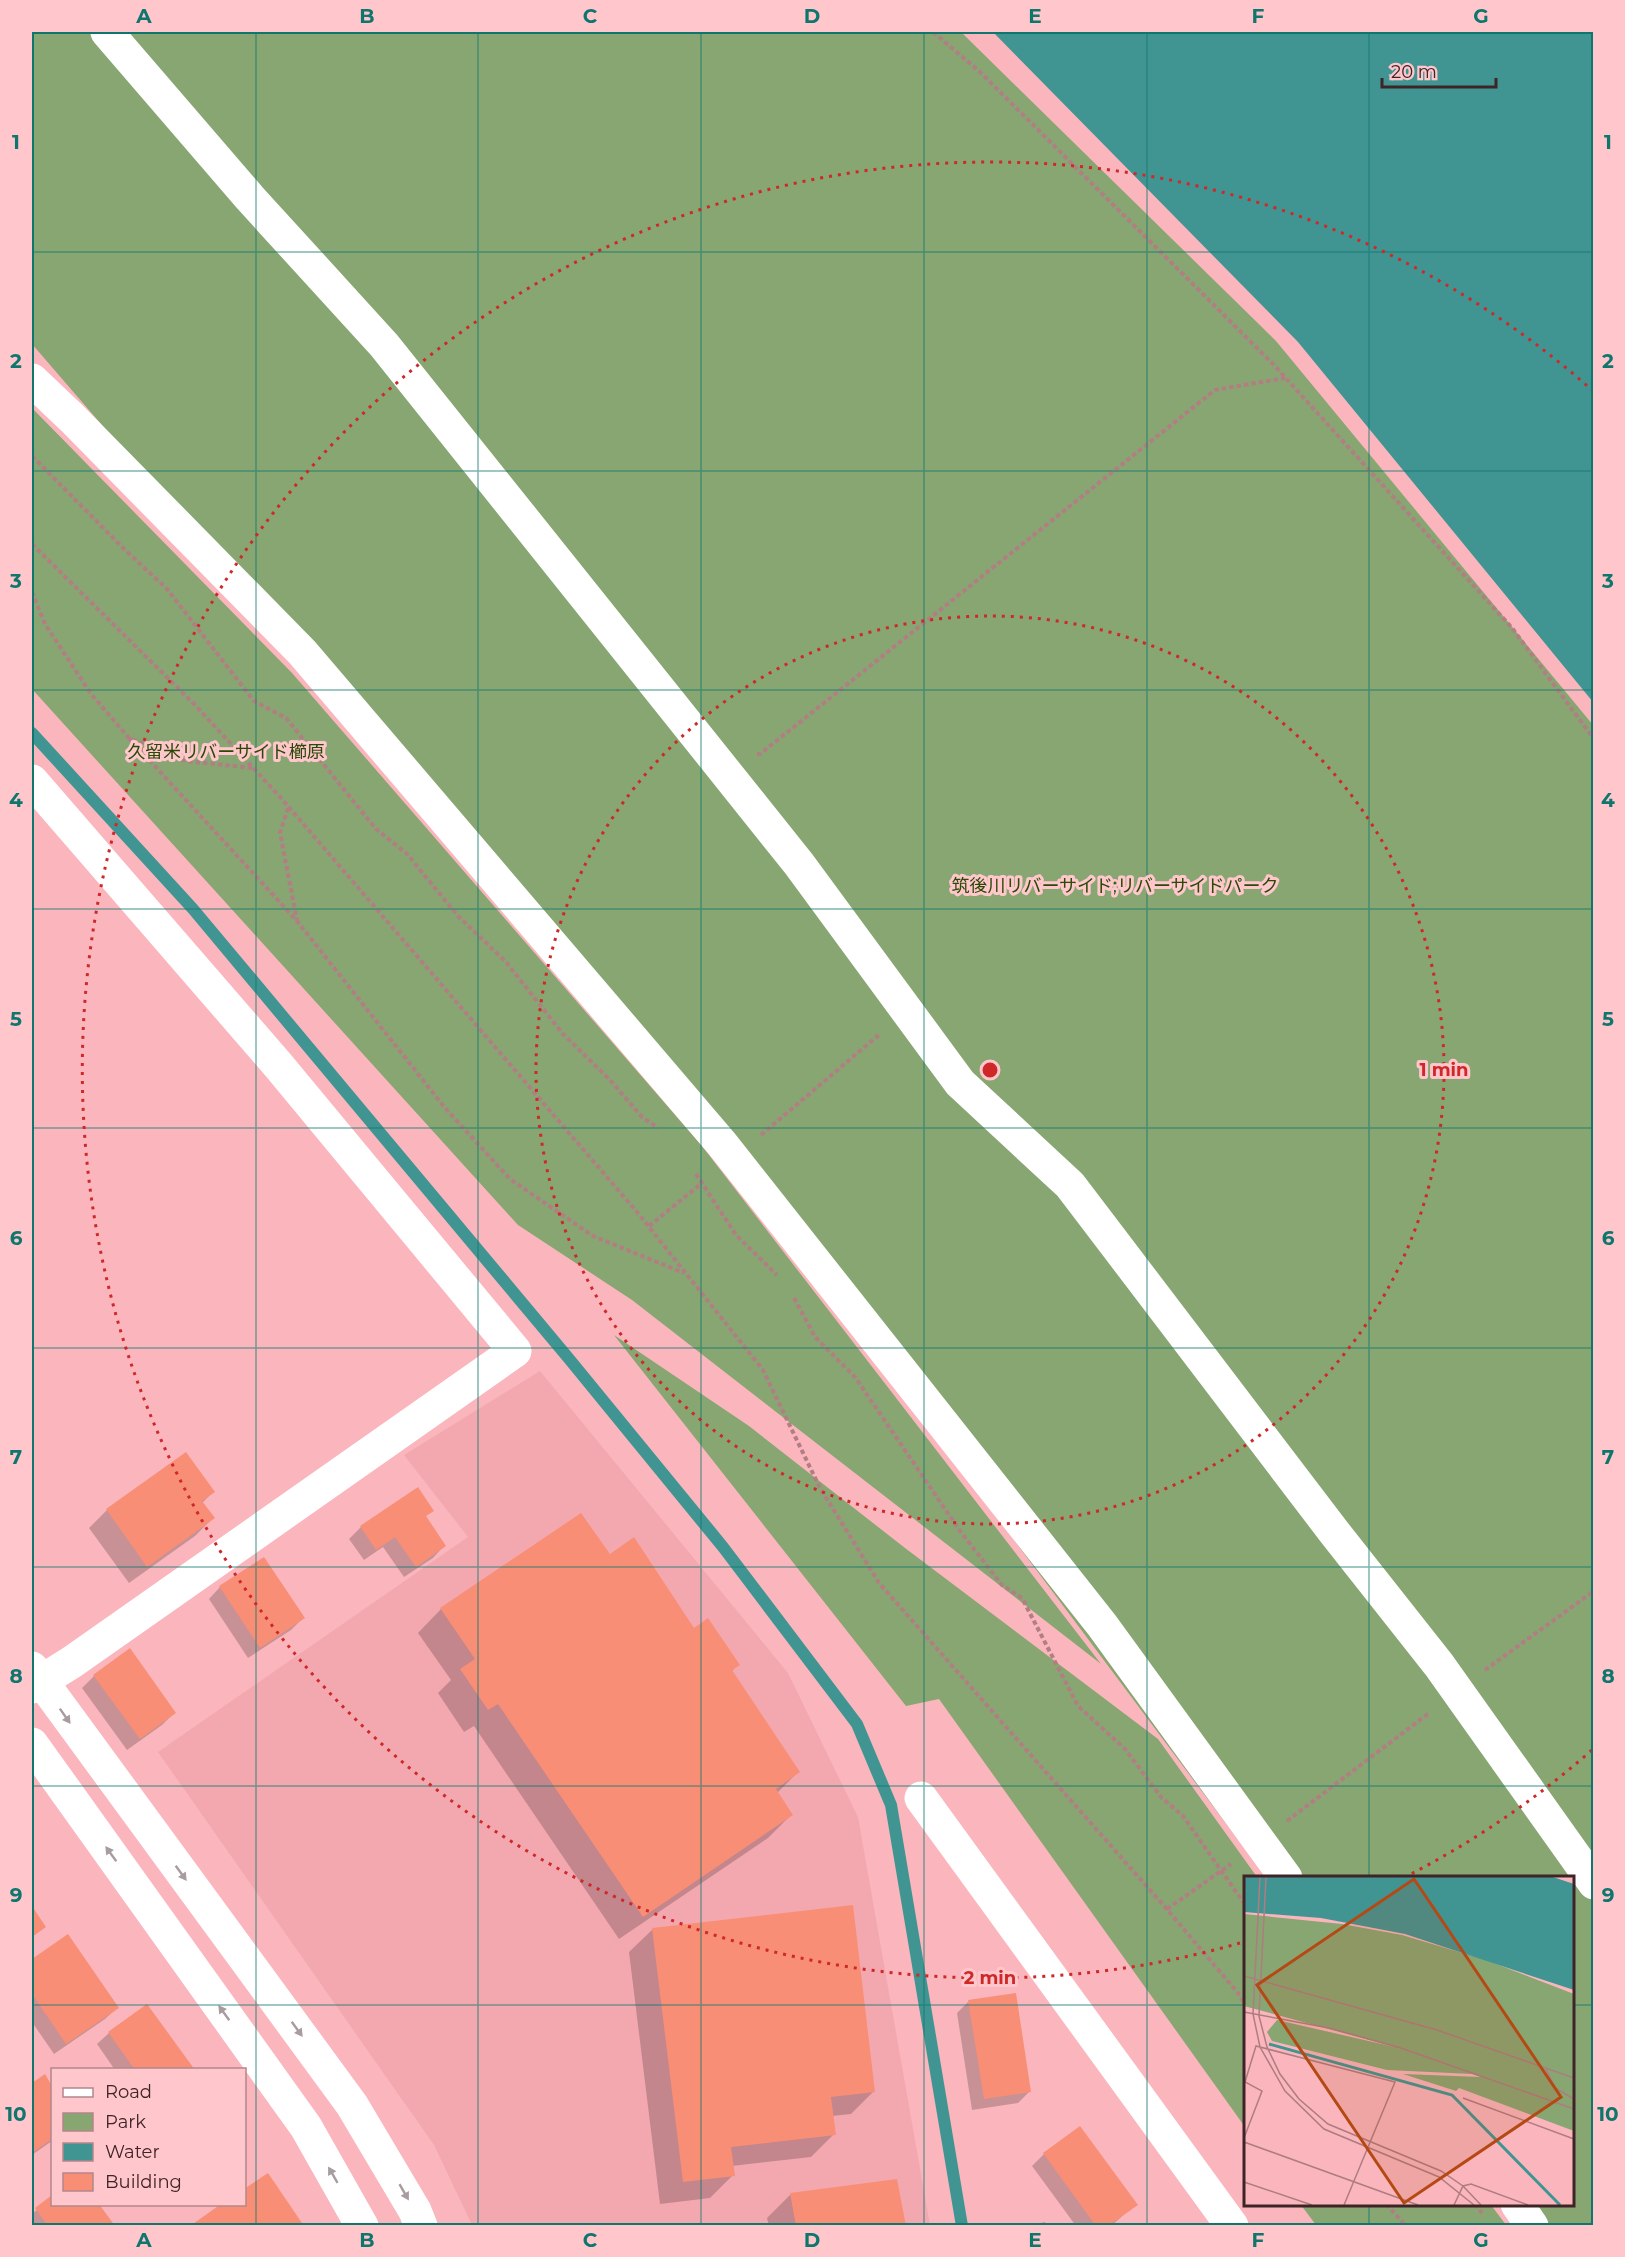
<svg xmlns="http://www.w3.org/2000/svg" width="1625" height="2257" font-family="Montserrat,'Noto Sans JP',sans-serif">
<rect width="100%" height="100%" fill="#fab6bc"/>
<path fill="#f3a8af" d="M540,1371L788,1673L858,1817L930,2225H472L434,2145L158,1752L468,1537L404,1455Z"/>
<path fill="#87a672" d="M32,32H961L1276,341L1593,725V2225H1527L1511,2205L1572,2204V1878L1266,1877L688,1104L32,344Z
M32,408L292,673L702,1146L1101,1664L632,1300L518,1225L32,689Z
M614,1335L749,1426L905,1548L1158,1739L1257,1877L1246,1878L1245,2127L939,1699L906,1706Z
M1301,2205H1491L1506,2225H1316Z"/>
<path fill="#409593" d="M993,32H1593V702L1298,342Z"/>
<path fill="#0003" d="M185,1454L213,1492L202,1503L213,1518L195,1536L129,1583L89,1528L107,1510Z
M432,1510L425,1517L444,1546L433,1558L404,1577L383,1547L364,1560L349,1539L361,1527Z
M609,1556L694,1630L738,1664L731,1672L798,1772L777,1793L791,1815L768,1838L619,1939L474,1726L464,1732L438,1693L451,1680L418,1633L441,1609Z
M220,1587L303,1618L291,1630L248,1658L209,1599Z
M129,1651L174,1713L162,1725L127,1750L82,1688L94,1676Z
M653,1929L874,2091L851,2114L832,2116L834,2134L811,2157L732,2166L733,2175L710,2198L660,2204L629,1952Z
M67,1936L117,2008L105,2019L54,2054L32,2022V1961Z
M968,2002L1030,2091L1018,2103L972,2110L957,2013Z
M109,2033L193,2070H115L97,2044Z
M44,2076L52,2089V2141L32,2155V2084Z
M1044,2154L1136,2204L1111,2226H1076L1032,2166Z
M790,2195L905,2226H769L767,2218Z
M52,2197V2204L113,2226H32V2214Z
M1045,2222L1046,2226H1026Z"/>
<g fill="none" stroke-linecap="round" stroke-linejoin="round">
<path stroke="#409593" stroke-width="12" d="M32,733L193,909L570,1360L723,1547L857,1724L891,1805L962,2226"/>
</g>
<path fill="#f98e77" d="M186,1452L215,1492L202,1501L215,1518L147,1567L106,1509Z
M418,1487L434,1511L426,1516L446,1546L416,1567L395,1537L376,1550L360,1526Z
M581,1513L610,1554L634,1537L694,1628L708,1618L740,1665L732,1670L800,1772L776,1789L793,1815L643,1917L498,1704L488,1710L460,1669L475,1659L440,1608Z
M264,1557L305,1618L260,1648L219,1586Z
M130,1648L176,1713L140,1739L93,1675Z
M853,1905L875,2092L831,2097L836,2135L731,2147L735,2176L683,2182L652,1928Z
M32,1906L46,1927L32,1937Z
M68,1934L119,2008L66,2044L32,1994V1959Z
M1016,1993L1031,2092L984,2099L968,2000Z
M147,2004L195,2070H135L108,2032Z
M45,2074L52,2086V2139L32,2153V2083Z
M1080,2126L1138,2205L1108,2226H1096L1043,2153Z
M268,2173L304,2226H190L221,2204H244V2189Z
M897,2179L906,2226H796L790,2193Z
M52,2195V2204H99L115,2226H48L35,2208Z"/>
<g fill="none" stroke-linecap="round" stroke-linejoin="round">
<path stroke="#b27e83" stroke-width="4" stroke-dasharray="4.5 3" stroke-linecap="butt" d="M933,32L979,71L1273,364L1512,628L1594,739
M32,456L124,549L167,589L254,701L286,718L376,829L407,854L458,916L506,962L563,1034L610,1080L642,1117L658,1128
M32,544L195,705L281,798L637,1212L763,1370L820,1488L879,1583L1165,1907L1238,1993L1246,2006
M32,592L45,624L91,694L129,738L185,761L253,768
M129,738L297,921L445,1108L510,1179L593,1236L684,1273
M757,754H760L1215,390L1285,378
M288,808L280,833L297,920
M761,1135L881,1033
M696,1174L736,1235L777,1275
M649,1226L702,1183
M794,1298L815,1337L855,1377L960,1531L1002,1585L1022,1598L1078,1706L1125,1749L1161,1797L1183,1816L1246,1906
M1485,1670L1594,1591
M1287,1821L1429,1713
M1167,1909L1231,1864
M1386,2204L1406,2226
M1475,2204L1482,2213"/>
<path stroke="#fff" stroke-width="33" d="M107,32L250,198L384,345L799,864L960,1083L1070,1185L1334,1532L1439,1665L1594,1883
M32,781L278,1065L515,1351L72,1662L32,1687
M921,1798L1232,2226"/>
<path stroke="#fff" stroke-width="33" d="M32,380L73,419L302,652L722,1144L1102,1625L1286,1878
M32,1668L352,2105L415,2211L421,2226
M32,1744L306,2127L362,2226
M1517,2204L1532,2226"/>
</g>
<defs><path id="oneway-solid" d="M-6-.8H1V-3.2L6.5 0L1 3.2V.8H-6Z" transform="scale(1.5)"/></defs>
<g fill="#a89c9e">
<use href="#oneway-solid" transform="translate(65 1716) rotate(55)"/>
<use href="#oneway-solid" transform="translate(111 1854) rotate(-126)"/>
<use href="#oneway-solid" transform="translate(181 1873) rotate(54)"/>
<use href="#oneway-solid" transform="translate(224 2013) rotate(-126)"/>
<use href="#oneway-solid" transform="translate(297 2029) rotate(54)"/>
<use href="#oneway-solid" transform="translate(333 2175) rotate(-120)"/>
<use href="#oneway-solid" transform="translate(404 2192) rotate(60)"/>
</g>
<path fill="none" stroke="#0f766e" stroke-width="1.5" stroke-opacity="0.55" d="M256,32V2226M478,32V2226M701,32V2226M924,32V2226M1147,32V2226M1369,32V1878M32,252H1594M32,471H1594M32,690H1594M32,909H1594M32,1128H1594M32,1348H1594M32,1567H1594M32,1786H1594M32,2005H1246M1572,2005H1594M1369,2204V2226"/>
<g fill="none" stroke="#ce2828" stroke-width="3" stroke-dasharray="3 6">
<circle cx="990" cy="1070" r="454"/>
<path d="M1592 1750A908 908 0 0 1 1409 1875M1240 1943A908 908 0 1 1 1592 390"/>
</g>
<g text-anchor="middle" stroke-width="6" stroke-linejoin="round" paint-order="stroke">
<g font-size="18" fill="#294905" stroke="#ffc7cc">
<text x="226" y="758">久留米リバーサイド櫛原</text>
<text x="1115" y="892">筑後川リバーサイド;リバーサイドパーク</text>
</g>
</g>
<g transform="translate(1244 1876)">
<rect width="330" height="330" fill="#fab6bc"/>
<path d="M0,38L98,48L158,59L242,84L330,118V255L215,212L212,215L159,198L237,201L228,198L143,194L28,165L23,156L33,144L151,171L0,130Z" fill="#87a672"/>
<path d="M0,1H309L330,8V114L161,58L77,42L0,36Z" fill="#409593"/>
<path fill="none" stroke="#409593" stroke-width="3" d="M25,168L208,219L316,329"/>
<path fill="none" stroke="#af7c80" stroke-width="1.5" d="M16,1L9,138L16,171L41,215L80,253L195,301L230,329M22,1L15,140L23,171L36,198L55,223L84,248L197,295L219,310L237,329M0,100L193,154L330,202M0,136L85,152L157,172L330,233M301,191L311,212L330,223M219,222L330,263M0,262L18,215L1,206L12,170L151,206L100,329M0,266L174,329M0,306L68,329M210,329L219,310L227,308L284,329"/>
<path fill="#b54914" fill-opacity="0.15" stroke="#b54914" stroke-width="3" d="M170,3L317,221L160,327L13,109Z"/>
<rect width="330" height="330" fill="none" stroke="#3e2427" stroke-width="3"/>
</g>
<circle cx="990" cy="1070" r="9" fill="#ce2828" stroke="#ffc7cc" stroke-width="3"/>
<g font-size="18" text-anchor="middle" font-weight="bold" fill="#ce2828" stroke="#ffc7cc" stroke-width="6" stroke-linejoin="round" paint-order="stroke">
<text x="1444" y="1076">1 min</text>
<text x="990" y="1984">2 min</text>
</g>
<rect width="1625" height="2257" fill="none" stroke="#ffc7cc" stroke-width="66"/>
<rect x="51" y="2068" width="195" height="138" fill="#ffc7cc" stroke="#b2868a" stroke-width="1.5"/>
<rect x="63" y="2088" width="30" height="9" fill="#ffffff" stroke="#b2868a" stroke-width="1.5"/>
<text x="105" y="2098" font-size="18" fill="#3e2427">Road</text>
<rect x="63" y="2113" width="30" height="18" fill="#87a672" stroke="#b2868a" stroke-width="1.5"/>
<text x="105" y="2128" font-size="18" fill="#3e2427">Park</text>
<rect x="63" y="2143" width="30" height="18" fill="#409593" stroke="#b2868a" stroke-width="1.5"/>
<text x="105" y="2158" font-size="18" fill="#3e2427">Water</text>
<rect x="63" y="2173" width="30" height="18" fill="#f98e77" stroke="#b2868a" stroke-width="1.5"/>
<text x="105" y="2188" font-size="18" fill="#3e2427">Building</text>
<path d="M1382 78v9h114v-9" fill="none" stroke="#3e2427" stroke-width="3"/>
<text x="1391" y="78" font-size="18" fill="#3e2427" stroke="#ffc7cc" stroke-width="4.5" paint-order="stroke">20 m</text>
<rect x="33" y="33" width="1559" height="2191" fill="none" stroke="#0f766e" stroke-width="2"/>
<g font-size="20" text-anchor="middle" font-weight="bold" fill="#0f766e">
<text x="144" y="23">A</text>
<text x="367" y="23">B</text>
<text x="590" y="23">C</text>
<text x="812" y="23">D</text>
<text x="1035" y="23">E</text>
<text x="1258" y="23">F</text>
<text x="1481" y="23">G</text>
<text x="16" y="149">1</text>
<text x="1608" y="149">1</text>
<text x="16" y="368">2</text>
<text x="1608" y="368">2</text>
<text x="16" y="588">3</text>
<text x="1608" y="588">3</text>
<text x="16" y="807">4</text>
<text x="1608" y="807">4</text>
<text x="16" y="1026">5</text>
<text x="1608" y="1026">5</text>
<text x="16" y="1245">6</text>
<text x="1608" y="1245">6</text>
<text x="16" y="1464">7</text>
<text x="1608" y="1464">7</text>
<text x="16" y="1683">8</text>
<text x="1608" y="1683">8</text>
<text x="16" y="1902">9</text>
<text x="1608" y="1902">9</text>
<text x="16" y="2121">10</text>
<text x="1608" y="2121">10</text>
<text x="144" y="2247">A</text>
<text x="367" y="2247">B</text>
<text x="590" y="2247">C</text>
<text x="812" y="2247">D</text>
<text x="1035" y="2247">E</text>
<text x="1258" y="2247">F</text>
<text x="1481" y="2247">G</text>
</g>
</svg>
